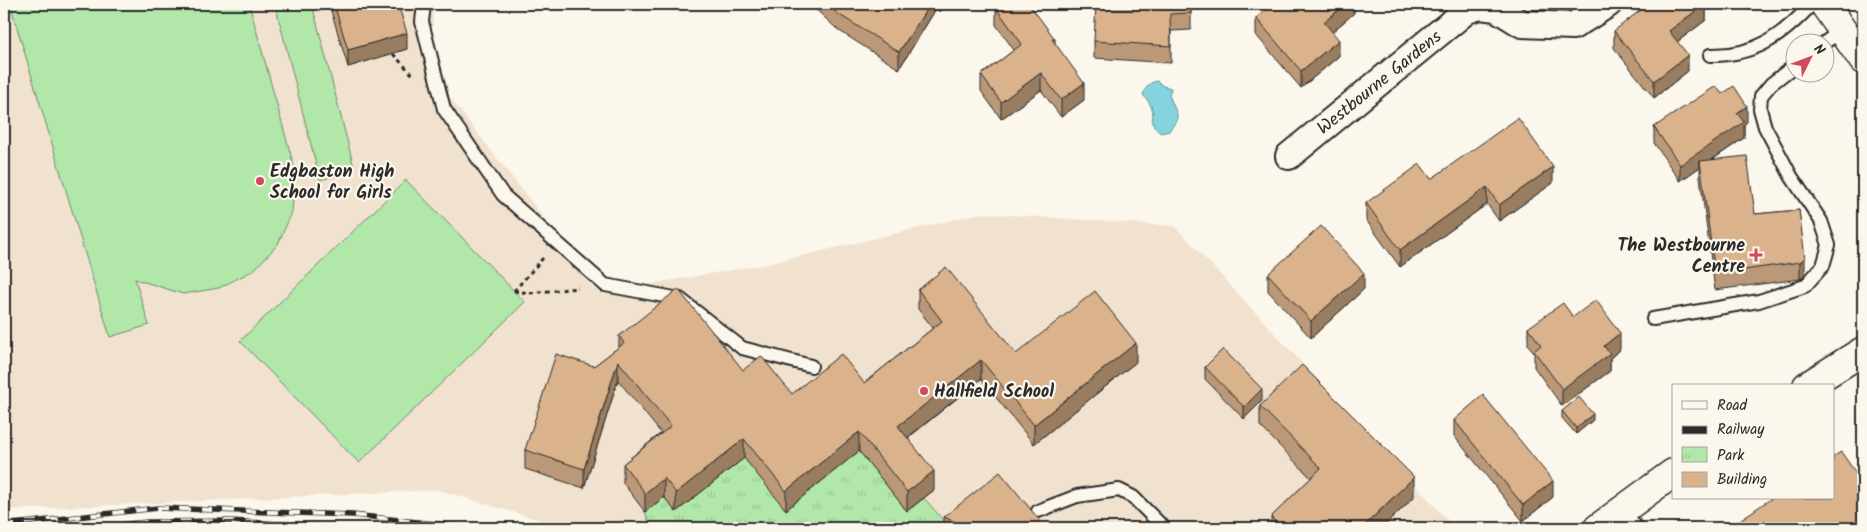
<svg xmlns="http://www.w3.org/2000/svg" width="1867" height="532" font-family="Kalam,sans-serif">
<defs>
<pattern id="park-tufts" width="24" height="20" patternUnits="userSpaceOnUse" patternTransform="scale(1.25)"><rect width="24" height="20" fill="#b1e7a9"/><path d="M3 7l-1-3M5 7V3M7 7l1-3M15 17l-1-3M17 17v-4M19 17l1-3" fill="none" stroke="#98c692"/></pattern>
</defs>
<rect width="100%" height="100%" fill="#fbf7ec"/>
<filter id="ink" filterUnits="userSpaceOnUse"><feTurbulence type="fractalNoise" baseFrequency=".02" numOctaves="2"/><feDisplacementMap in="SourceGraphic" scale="10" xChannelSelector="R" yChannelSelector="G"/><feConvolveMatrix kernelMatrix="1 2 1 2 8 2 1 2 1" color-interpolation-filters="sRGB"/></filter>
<g filter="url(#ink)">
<path fill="#f1e2cf" d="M4,4H434L429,71L602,292L767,264L981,213L1175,226L1455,528H566L439,490L4,510Z"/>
<path fill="url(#park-tufts)" stroke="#6e896a" d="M859,451L907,511L924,498L950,528H651L645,512L664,497L676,512L744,458Z"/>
<path fill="#b1e7a9" stroke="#6e896a" d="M10,4H249L295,170L292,212L278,244L254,270L219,288L183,294L135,279L149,325L110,337Z
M275,4H312L355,171L320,180Z
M406,180L525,302L359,463L240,341Z"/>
<path fill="#84d4df" stroke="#609097" d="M1157,81L1163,86L1171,88L1169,95L1177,114V120L1169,131L1161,133C1147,124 1156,117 1151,106C1149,102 1146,98 1143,95C1146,87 1148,83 1157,81Z"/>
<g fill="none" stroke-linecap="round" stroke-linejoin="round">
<defs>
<path id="lane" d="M424,4L422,22L444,109L503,195L605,285L680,299L742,348L811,366
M1824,43L1842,30
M1710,55C1756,56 1782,36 1812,4
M1653,319L1759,301L1805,286L1823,266L1829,245L1821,221L1791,176L1765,127L1760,109L1761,96L1771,84L1794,66
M1622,509L1637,528
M1038,511L1077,496L1119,490L1133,497L1164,528"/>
<path id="street" d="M1289,156L1467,10L1480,6L1496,8L1522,24L1573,26L1608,4"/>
<path id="secondary" d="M1824,4L1863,60
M1807,386L1863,351
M1598,528L1673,473"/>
</defs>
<use href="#lane" stroke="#2b2b2b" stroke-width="16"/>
<use href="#street" stroke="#2b2b2b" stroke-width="30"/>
<use href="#secondary" stroke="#2b2b2b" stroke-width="31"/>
<path stroke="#2b2b2b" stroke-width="3" stroke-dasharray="4 4" stroke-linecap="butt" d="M393,54L413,75
M514,291L529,293L578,288
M514,291L543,258"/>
<use href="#lane" stroke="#fbf7ec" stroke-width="12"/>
<use href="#street" stroke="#fbf7ec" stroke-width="26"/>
<use href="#secondary" stroke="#fbf7ec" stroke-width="28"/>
<defs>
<path id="rail" d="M4,525L158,508L353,515L473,528
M92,528L147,522L230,521L342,528"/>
</defs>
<use href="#rail" stroke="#2b2b2b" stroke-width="5.5"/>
<use href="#rail" stroke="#fbf7ec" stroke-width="4" stroke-dasharray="11" stroke-linecap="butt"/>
</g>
<path fill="#bb9978" stroke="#2b2b2b" d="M329,4H398L407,49L348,67Z
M810,4H946L940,12L936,9L899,69L838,30Z
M1191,4V30L1171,31V63L1094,58V41Z
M1354,4V13L1332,32L1339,56L1301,88L1256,35V18Z
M1706,4V20L1677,42L1688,71L1654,98L1614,48V31Z
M996,8L1055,39V43L1084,100L1061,117L1041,90L1001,119L981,91V75L1014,50L996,25Z
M1722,94L1747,122L1744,125V138L1712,160L1755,214L1799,210L1805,274L1800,279L1715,290L1700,177V167L1680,181L1654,143V127Z
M1431,179L1553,183L1499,221L1487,204L1400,267L1366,220V203Z
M1268,274L1364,289L1311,338L1268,291Z
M918,290L1016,354L1136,362L1034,444L981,379L908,438L934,490L907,511L859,451L786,510L744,458L676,512L664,497L645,512L623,483V464L661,433L618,380L584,488L525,469V450L594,366L619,347V336L792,394L864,383L933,328L918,309Z
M1573,317L1620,350L1610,358V371L1562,406L1534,367V352L1528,345V328Z
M1205,367L1262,401L1244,419L1205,379Z
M1260,406L1414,497L1382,528H1271V517L1311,478L1260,426Z
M1562,411L1593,420L1576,434L1562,418Z
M1454,420L1553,497L1523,521L1454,436Z
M944,517L1046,528H944Z"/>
<path fill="#997d61" stroke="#2b2b2b" d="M930,4H936V9L899,69V52Z
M940,4H946L940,12Z
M1346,4H1354V13L1324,39V22Z
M1705,4H1706V20L1669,48V31Z
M407,33V49L348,67V50Z
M1339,40V56L1301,88V71Z
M1688,55V71L1654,98V81Z
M1041,73V90L1001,119V102Z
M1084,83V100L1061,117V100Z
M1747,106V122L1744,125V138L1701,167L1700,161V167L1680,181V165L1737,113Z
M1553,167V183L1499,221V205Z
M1487,187V204L1400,267V250Z
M1805,258V274L1800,279V262Z
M1364,273V289L1311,338V321Z
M1620,333V350L1610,358V371L1562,406V389L1604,346Z
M1136,343V362L1034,444V425Z
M981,360V379L898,445V426Z
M618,361V380L584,488V469Z
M1262,389V401L1244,419V407Z
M1593,414V420L1576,434V428Z
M859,432V451L786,510V491Z
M744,439V458L676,512V493Z
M934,471V490L907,511V492Z
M1414,477V497L1382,528H1362Z
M664,478V497L645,512V493Z
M1553,481V497L1523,521V505Z"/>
<path fill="#dab28b" stroke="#2b2b2b" d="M334,4H398L407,33L348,50Z
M827,4H930L899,52L838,14Z
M1002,4H1029L1055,39H1052L1084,83L1061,100L1041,73L1001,102L981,75L1022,44L996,8Z
M1096,4H1191V13L1170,14L1171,46L1094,41Z
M1273,4H1346L1324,22L1339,40L1301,71L1256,18Z
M1648,4H1705L1669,31L1688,55L1654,81L1614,31Z
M1716,86L1722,94L1734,86L1747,106L1737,113L1744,122L1680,165L1654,127Z
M1518,118L1553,167L1499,205L1487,187L1400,250L1366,203L1420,164L1431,179Z
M1747,156L1755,214L1799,210L1805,258L1800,262L1715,274L1700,161Z
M1321,226L1364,273L1311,321L1268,274Z
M946,267L1016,354L1095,291L1136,343L1034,425L981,360L898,426L934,471L907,492L859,432L786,491L744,439L676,493L664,478L645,493L623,464L671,426L618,361L584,469L525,450L556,354L594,366L624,343L619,336L678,289L743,370L761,356L792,394L841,354L864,383L942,321L918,290Z
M1596,300L1620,333L1604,346L1610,354L1562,389L1534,351L1541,345L1528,328L1563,303L1573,317Z
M1223,349L1262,389L1244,407L1205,367Z
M1302,365L1414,477L1362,528H1282L1271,517L1321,468L1260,406Z
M1483,395L1553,481L1523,505L1454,420Z
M1579,397L1593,414L1576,428L1562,411Z
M1841,452L1863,483V528H1728L1772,498H1833V457Z
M1000,472L1046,528H958L960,524L944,517Z"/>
</g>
<g fill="#d1495b" stroke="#fbf7ec" stroke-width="2">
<circle cx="260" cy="181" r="5"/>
<path d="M1753.5 247.5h5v5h5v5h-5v5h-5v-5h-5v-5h5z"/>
<circle cx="924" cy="391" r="5"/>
</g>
<g text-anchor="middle" stroke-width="4.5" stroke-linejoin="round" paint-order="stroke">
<g font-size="18" fill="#2b2b2b" stroke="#fbf7ec">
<text transform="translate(1379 82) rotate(-39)" y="6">Westbourne Gardens</text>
</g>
<g font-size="18" font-weight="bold" fill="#2b2b2b" stroke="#fbf7ec" text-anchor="start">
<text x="270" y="177">Edgbaston High<tspan x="270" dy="21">School for Girls</tspan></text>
<text x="1745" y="251" text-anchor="end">The Westbourne<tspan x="1745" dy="21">Centre</tspan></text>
<text x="934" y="397">Hallfield School</text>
</g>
</g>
<rect width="1867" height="532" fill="none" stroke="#fbf7ec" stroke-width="20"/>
<rect x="10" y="10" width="1847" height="512" fill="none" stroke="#2b2b2b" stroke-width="2" filter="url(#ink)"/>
<rect x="1672" y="384" width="162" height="115" fill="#fbf7ec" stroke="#a8a59f"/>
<rect x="1682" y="401" width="25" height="8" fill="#fbf7ec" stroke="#a8a59f"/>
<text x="1717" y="410" font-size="15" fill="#2b2b2b">Road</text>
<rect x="1682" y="426" width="25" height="8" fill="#2b2b2b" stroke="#a8a59f"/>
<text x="1717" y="434" font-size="15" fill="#2b2b2b">Railway</text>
<rect x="1682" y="447" width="25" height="15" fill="url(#park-tufts)" stroke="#a8a59f"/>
<text x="1717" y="460" font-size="15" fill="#2b2b2b">Park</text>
<rect x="1682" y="472" width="25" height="15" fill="#dab28b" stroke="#a8a59f"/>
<text x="1717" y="484" font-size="15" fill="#2b2b2b">Building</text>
<g transform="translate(1810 58) rotate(48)"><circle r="24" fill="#fbf7ec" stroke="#a8a59f"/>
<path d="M0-4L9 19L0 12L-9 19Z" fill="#d1495b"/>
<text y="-8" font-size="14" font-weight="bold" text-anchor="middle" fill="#2b2b2b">N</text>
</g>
</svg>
